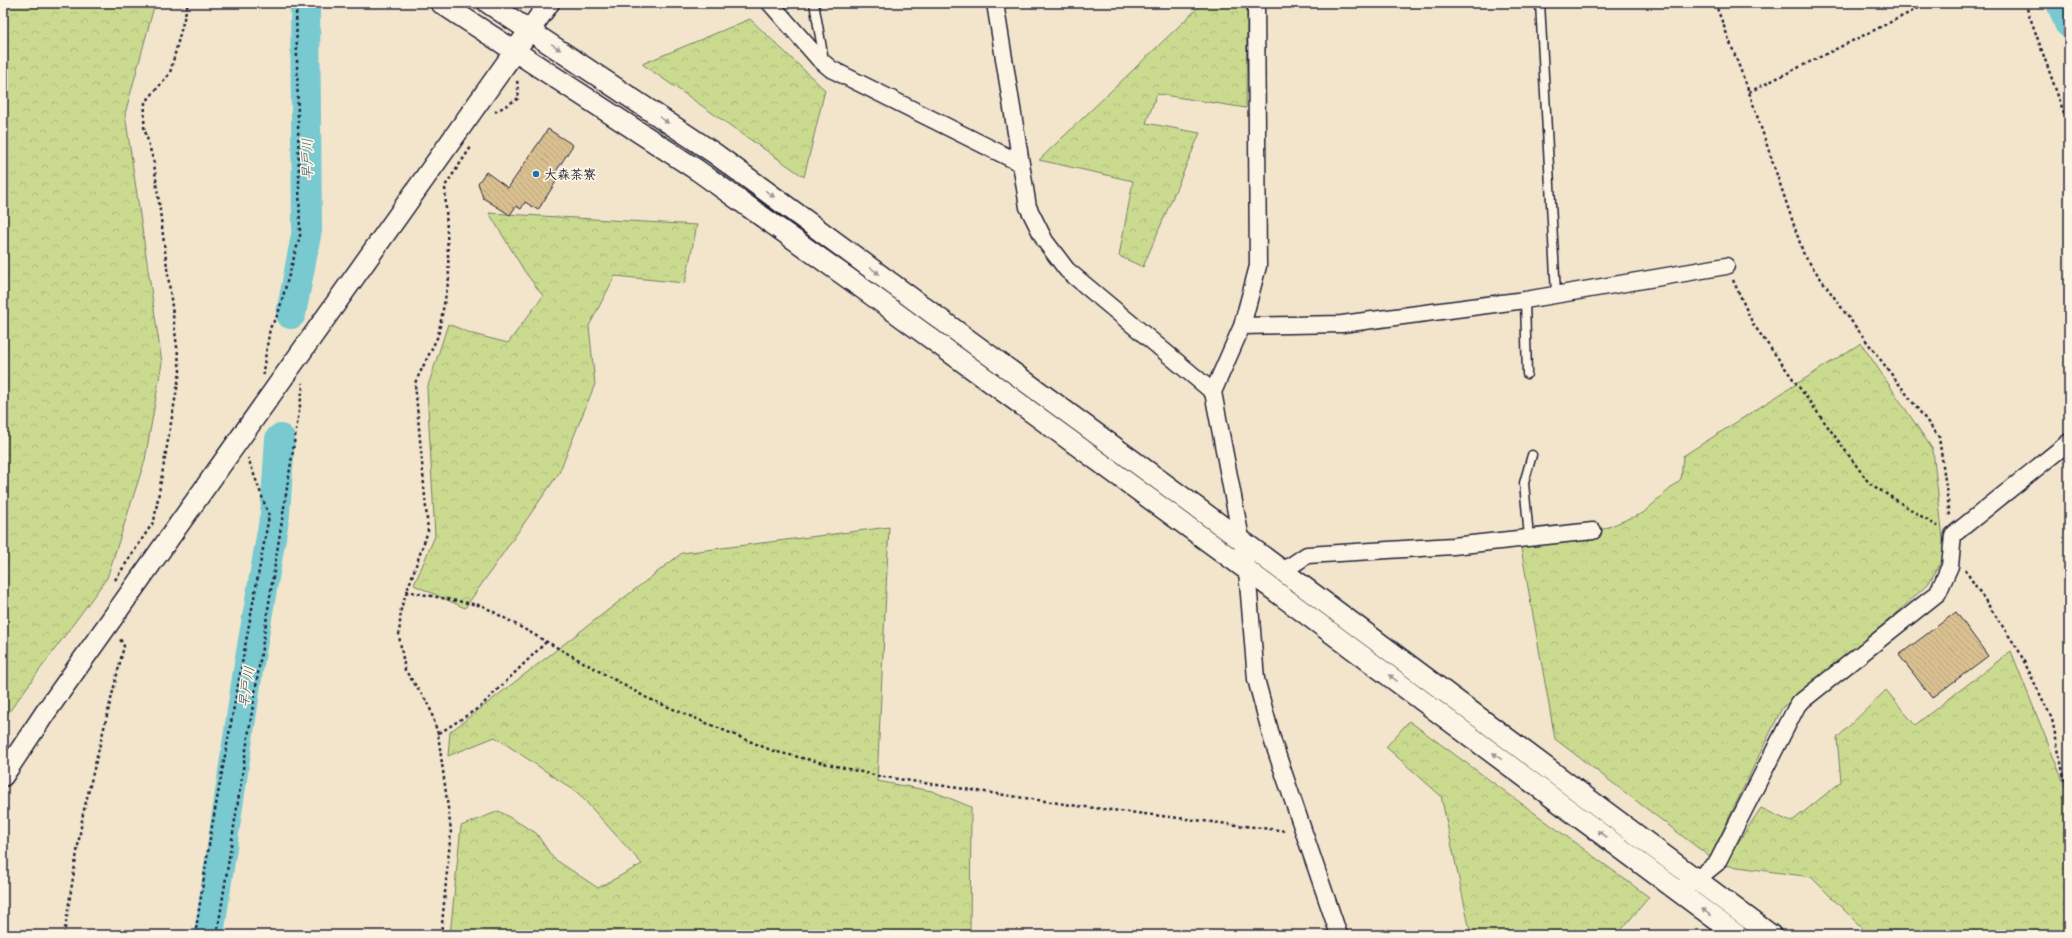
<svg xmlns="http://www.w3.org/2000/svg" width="2072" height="938" font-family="'Comic Neue','Klee One',sans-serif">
<defs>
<pattern id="forest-crowns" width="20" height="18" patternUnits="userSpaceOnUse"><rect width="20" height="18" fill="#cadb8f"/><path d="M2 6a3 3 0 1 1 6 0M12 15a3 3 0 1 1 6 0" fill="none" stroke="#adbc7c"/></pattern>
<pattern id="building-back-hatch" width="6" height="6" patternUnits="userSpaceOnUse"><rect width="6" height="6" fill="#dac090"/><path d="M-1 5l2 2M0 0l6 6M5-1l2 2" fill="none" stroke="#bba57d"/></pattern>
</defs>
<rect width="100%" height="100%" fill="#f2e5cc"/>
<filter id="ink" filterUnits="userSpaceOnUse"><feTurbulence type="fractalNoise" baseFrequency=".025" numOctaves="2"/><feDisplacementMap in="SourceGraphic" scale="8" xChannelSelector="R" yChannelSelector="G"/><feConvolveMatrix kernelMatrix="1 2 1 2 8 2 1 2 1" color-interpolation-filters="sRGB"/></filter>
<g filter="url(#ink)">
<path fill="url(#forest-crowns)" stroke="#767e65" d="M3,3H155L125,114L162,363L145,460L107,578L3,720Z
M1203,3H1247L1246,108L1157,94L1146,123L1200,133L1143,267L1119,256L1133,181L1039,160Z
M750,19L825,90L804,177L642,64Z
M489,213L697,225L685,283L615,276L589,326L595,384L559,473L465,608L414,585L435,536L427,389L448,324L473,334L508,343L543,296L525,272Z
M1861,343L1933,450L1945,556L1928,584L1897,613L1782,708L1710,857L1555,739L1521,548L1596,532L1643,513L1681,479L1683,456Z
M889,527L877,781L932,791L971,807L970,935H450L461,826L499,811L536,833L553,858L598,888L642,864L578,793L495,737L448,756L450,732L682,553Z
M2011,651L2069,796V935H1869L1811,877L1723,865L1761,808L1791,822L1841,782L1837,738L1886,690L1915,725Z
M1409,721L1649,897L1617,935H1471L1441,796L1386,747Z"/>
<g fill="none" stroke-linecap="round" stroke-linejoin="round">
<path stroke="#78c9d0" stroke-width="30" d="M2061,3L2069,23
M291,314L307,230L305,3
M209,935L249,664L275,514L280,439"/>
</g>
<path fill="url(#building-back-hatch)" stroke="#22223b" d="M548,129L573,145L553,176L557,180L538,210L525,202L521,209L516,206L510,215L483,198L478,183L486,172L508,188Z
M1956,612L1988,656L1932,698L1899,655Z"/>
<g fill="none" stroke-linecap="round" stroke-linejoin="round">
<defs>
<path id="service" d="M814,3L823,54L819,59
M1540,3L1556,294
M1525,300L1527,374
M1529,537L1524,483L1532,455"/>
<path id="minor" d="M770,3L819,59L831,69L1020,163
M995,3L1028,207L1045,241L1067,270L1213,392
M1256,3L1258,266L1242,326L1213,392L1247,570L1256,679L1273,742L1339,935
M1242,326L1342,324L1525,300L1726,266
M1283,571L1307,555L1453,546L1593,531
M1686,885L1697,879L1717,863L1798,704L1938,593L1950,566L1953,535L2069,442"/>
<path id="tertiary" d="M441,3L697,170L873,296L1247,570L1737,935
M488,3L714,153L1241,540L1771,935
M3,776L45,713L549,3"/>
</defs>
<use href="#service" stroke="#22223b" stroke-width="11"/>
<use href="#minor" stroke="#22223b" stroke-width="19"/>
<use href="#tertiary" stroke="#22223b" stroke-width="23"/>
<path stroke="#22223b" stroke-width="2.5" stroke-dasharray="3 3" stroke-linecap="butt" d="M1715,3L1749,92L1804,255L1846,314L1939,437L1950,516
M2025,3L2069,127
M1749,92L1929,3
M495,112L519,98L517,80
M1733,280L1753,324L1869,483L1940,528
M264,375L263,371L270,328L278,314L300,236L296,3
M1965,570L2019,651L2052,719L2064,778L2069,786
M115,580L154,521L180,371L154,163L144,127L145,103L170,73L188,3
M406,591L483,606L647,698L773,751L878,776L1078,806L1287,831
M438,734L429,705L405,670L399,636L401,608L428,531L415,383L438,336L449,278L445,186L471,147
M64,935L83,814L124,646L120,639
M195,935L211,832L269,516L248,458
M217,935L303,386L302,383
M441,935L451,830L438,734L480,707L547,641"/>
<use href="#service" stroke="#fcf5e5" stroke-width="8"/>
<use href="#minor" stroke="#fcf5e5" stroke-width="16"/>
<use href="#tertiary" stroke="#fcf5e5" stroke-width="20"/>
</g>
<defs><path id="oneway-solid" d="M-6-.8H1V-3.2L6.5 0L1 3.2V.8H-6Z"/></defs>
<g fill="#9a9698">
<use href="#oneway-solid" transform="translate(556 47) rotate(34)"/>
<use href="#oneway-solid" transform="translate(664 120) rotate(34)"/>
<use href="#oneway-solid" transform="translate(770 194) rotate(36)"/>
<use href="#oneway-solid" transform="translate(875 271) rotate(36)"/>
<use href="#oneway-solid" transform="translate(1393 678) rotate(-143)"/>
<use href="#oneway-solid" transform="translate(1497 756) rotate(-143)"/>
<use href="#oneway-solid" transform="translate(1602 834) rotate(-143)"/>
<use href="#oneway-solid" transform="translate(1706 912) rotate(-143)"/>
</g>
</g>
<circle fill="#1f6fb2" stroke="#fcf5e5" stroke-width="1.5" cx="536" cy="174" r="4"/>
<g text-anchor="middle" stroke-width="3.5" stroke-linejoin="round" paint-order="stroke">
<g font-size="13" font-weight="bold" fill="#22223b" stroke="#fcf5e5" text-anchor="start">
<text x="544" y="179">大森茶寮</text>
</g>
<g font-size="14" font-style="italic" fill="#3c5468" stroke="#fcf5e5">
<text transform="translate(307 159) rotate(-91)" y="5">早戸川</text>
<text transform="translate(246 687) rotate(-81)" y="5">早戸川</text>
</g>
</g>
<rect width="2072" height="938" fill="none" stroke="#fcf5e5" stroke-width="16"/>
<rect x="8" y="8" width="2056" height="922" fill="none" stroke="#22223b" stroke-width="1.5" filter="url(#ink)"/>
</svg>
